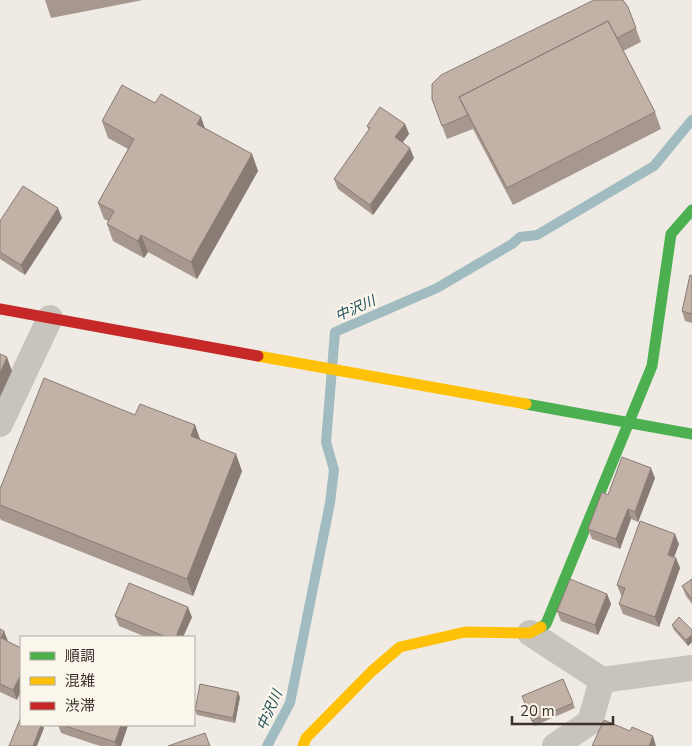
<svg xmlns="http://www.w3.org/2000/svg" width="692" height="746" font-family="'Nunito Sans','Noto Sans JP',sans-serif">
<rect width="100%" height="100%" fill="#efebe4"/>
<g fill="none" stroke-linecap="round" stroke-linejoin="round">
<path stroke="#a1bcc0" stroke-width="10" d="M267,746L290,703L330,503L334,470L326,442L335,332L437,288L512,244L520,237L537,235L654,166L692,120"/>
<path stroke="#c8c3bd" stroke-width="26" d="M0,424L50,318
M530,633L602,680L692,668
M555,746L590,722L602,680"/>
<path stroke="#4caf50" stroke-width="11" d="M526,404L692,434
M541,627L546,624L652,366L671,234L692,210"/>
<path stroke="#ffc107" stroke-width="11" d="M258,356L526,404
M303,746L306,738L372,671L400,647L465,632L530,633L541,627"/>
<path stroke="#c62828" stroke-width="11" d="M0,309L258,356"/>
</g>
<path fill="#a7988f" d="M45,0H143L51,18Z
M628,7L641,42L623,51L655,112L661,129L513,205L473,129L447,139L432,99Z
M155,103L205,128L252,154L258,171L197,279L148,252L144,258L113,241L107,224L108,221L104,219L98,203L128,149L108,138L102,121Z
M405,124L409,134L403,142L414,158L373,215L338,189L334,179L369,131L367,126Z
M62,218L25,275L0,259V221Z
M692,276V323L685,321L682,311Z
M135,415L195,425L200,440L242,471L193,596L1,520L0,518V489Z
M655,478L638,522L631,519L620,549L592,539L588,529L608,495Z
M679,544L674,557L676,558L680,568L659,627L623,614L619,604L622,596L621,595L617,585Z
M692,579V604L686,596L682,586Z
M607,594L611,604L598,635L561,621L557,611Z
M115,616L192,617L183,637H146L119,626Z
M672,625L692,630V642L688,646L674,630Z
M0,629L17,700L0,692Z
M240,697L235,723L197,715L195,710Z
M524,702L573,703L575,708L534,726Z
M58,725H128L121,746H100L61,733Z"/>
<path fill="#887c74" d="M201,117L207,134L197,124Z
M405,124L409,134L399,147L395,137Z
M410,148L414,158L373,215L370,205Z
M252,154L258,171L197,279L191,262Z
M58,208L62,218L25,275L21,265Z
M141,235L148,252L144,258L138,241Z
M7,357L12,371L0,397V373Z
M195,425L201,442L191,436Z
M236,454L242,471L193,596L187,579Z
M651,468L655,478L638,522L635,512Z
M628,509L631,519L620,549L616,539Z
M675,534L679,544L671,565L668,555Z
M676,558L680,568L659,627L655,617Z
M607,594L611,604L598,635L595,625Z
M188,607L192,617L183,637H176Z
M4,631L8,641L1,638Z
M692,635V642L688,646L686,640Z
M21,674V691L17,700L13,690Z
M238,692L240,697L235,723L233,718Z
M41,725H43L44,728L37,746H33Z
M121,725H128L121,746H117L115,742Z
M653,736L656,746H649Z"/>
<path fill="#c2b1a6" stroke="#887c74" d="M594,0H623L628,7L636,28L617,38L608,21L459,97L468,115L442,126L432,99V84L441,75Z
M608,21L655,112L507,188L459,97Z
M122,85L155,103L161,94L201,117L197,124L252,154L191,262L141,235L138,241L107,224L114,211L98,203L134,139L102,121Z
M380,107L405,124L395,137L410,148L370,205L334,179L370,128L367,126Z
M23,186L58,208L21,265L0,252V221Z
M690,275L692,276V314L682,311Z
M0,354L7,357L0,373Z
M44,378L135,415L140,404L195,425L191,436L236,454L187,579L0,505V489Z
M622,457L651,468L635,512L628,509L616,539L588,529L602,492L608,495Z
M640,521L675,534L668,555L676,558L655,617L619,604L625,588L617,585Z
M570,579L607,594L595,625L557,611Z
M692,579V599L682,586Z
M129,583L188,607L176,637H166L115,616Z
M679,617L692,630V635L686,640L672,625Z
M0,629L4,631L1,638L21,648V674L13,690L0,684Z
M563,679L573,703L532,721L522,696Z
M200,684L238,692L233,718L195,710Z
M21,717V725H41L33,746H9Z
M604,720L630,731L632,727L653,736L649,746H592Z
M62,725H121L115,742Z
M205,733L210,746H168Z"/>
<g text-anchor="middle" stroke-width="4.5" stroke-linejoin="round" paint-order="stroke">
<g font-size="14" font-style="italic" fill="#20505b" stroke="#faf6ec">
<text transform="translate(355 308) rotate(-24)" y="5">中沢川</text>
<text transform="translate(269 710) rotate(-66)" y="5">中沢川</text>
</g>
</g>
<rect x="20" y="636" width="175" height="90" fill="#faf6ec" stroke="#ada79e"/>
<rect x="30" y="652" width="25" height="8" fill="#4caf50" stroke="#ada79e"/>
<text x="65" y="661" font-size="15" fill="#39312a">順調</text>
<rect x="30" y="677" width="25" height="8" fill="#ffc107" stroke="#ada79e"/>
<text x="65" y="686" font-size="15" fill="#39312a">混雑</text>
<rect x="30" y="702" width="25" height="8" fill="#c62828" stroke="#ada79e"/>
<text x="65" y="711" font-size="15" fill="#39312a">渋滞</text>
<path d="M512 716v8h101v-8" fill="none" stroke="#39312a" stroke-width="2.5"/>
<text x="520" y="716" font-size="15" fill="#39312a" stroke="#faf6ec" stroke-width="4" paint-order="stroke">20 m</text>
</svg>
